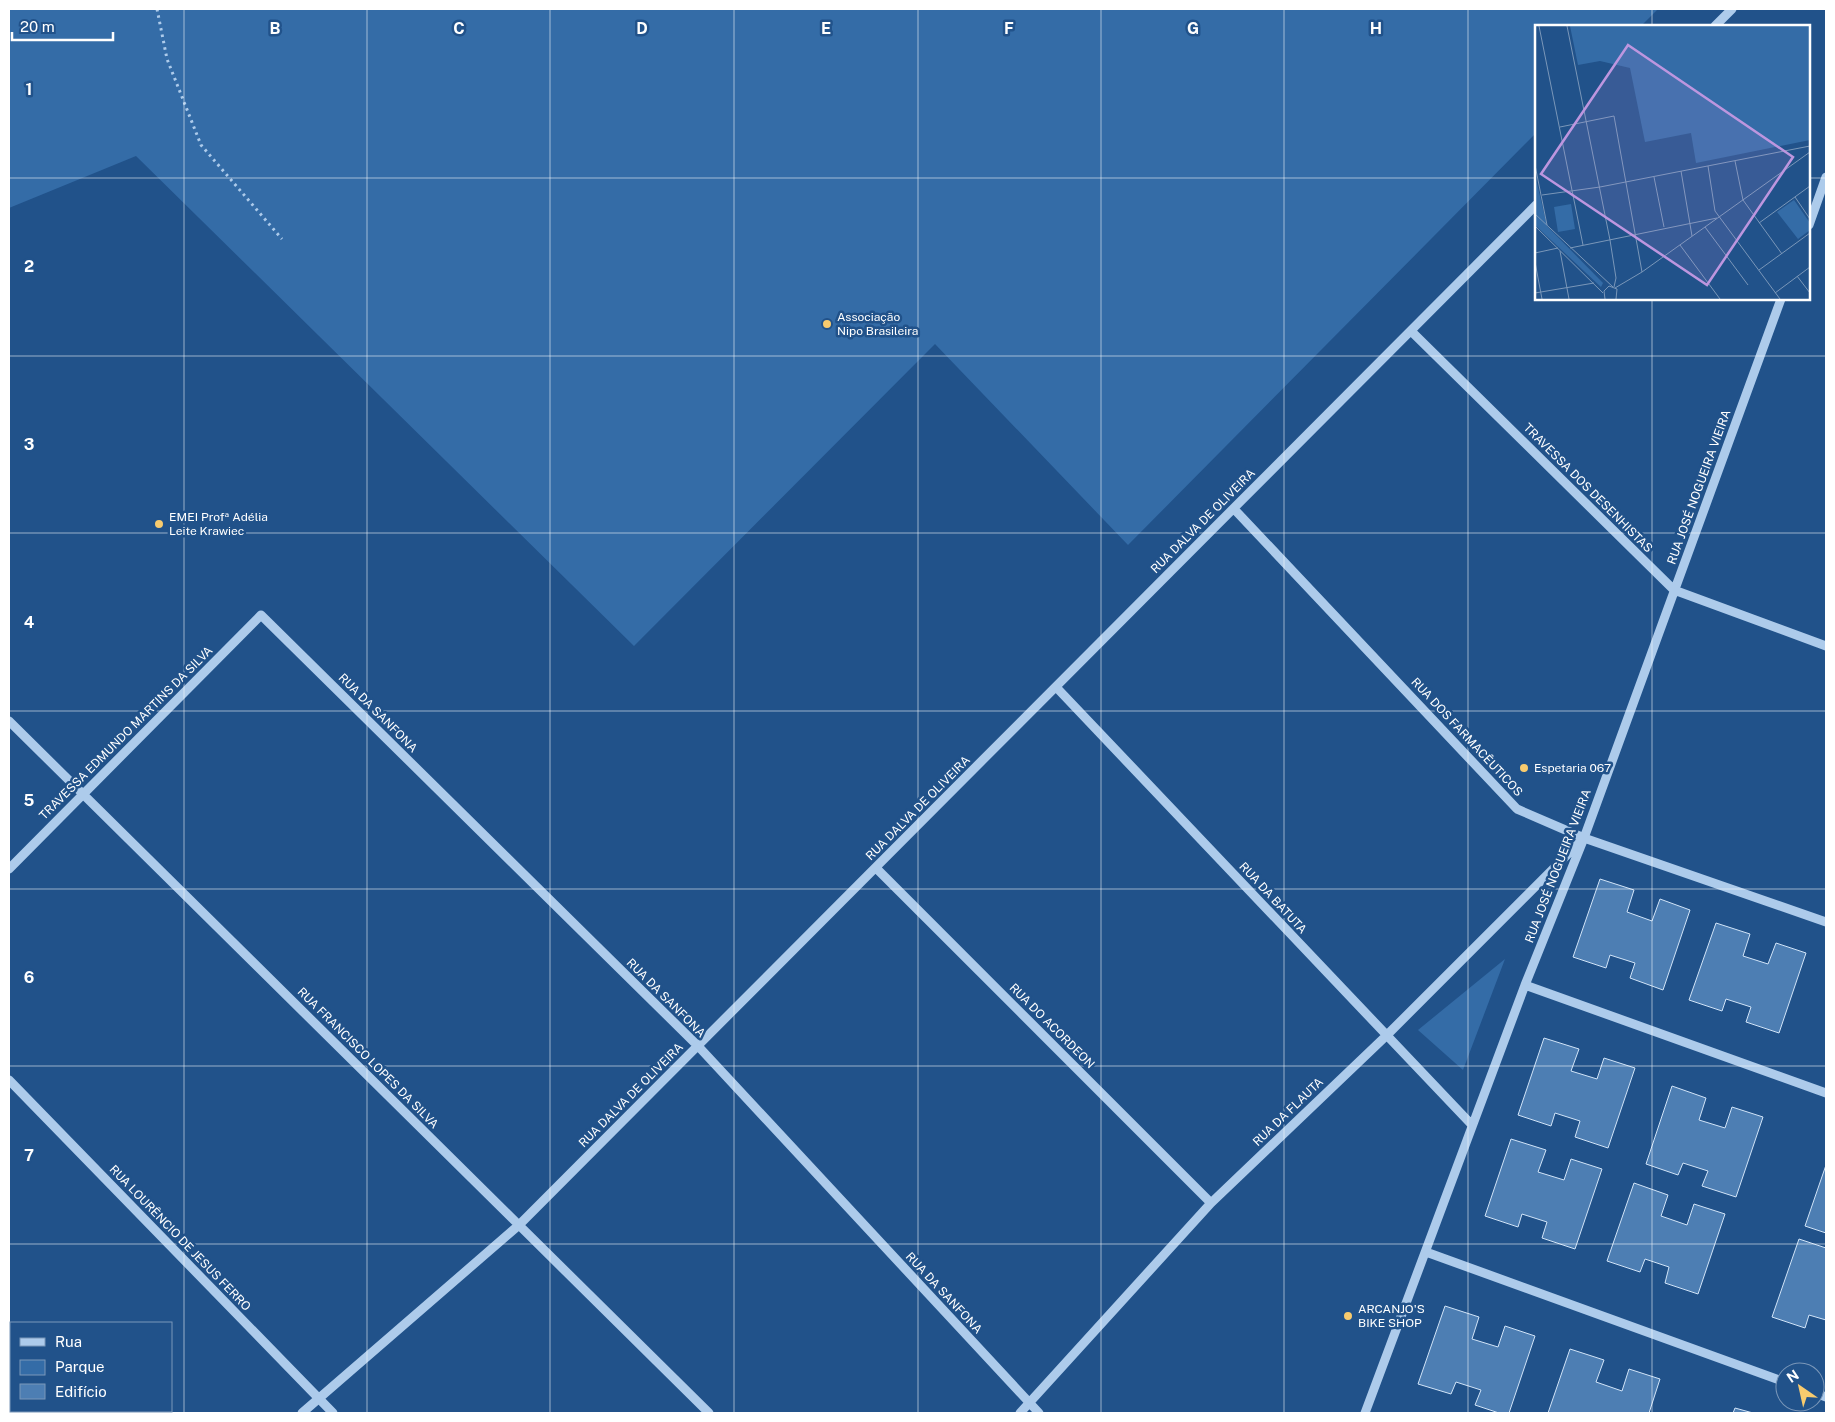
<svg xmlns="http://www.w3.org/2000/svg" width="1835" height="1422" font-family="'Public Sans',sans-serif">
<rect width="100%" height="100%" fill="#21528a"/>
<path fill="#346ca7" d="M9,9H1658L1641,26H1536V133L1128,545L935,344L634,646L136,156L9,208Z
M1505,959L1463,1070L1418,1030Z"/>
<path fill="#4d7eb3" stroke="#d1e4f8" d="M1600,879L1634,890L1627,912L1652,921L1660,899L1690,910L1663,990L1630,978L1635,963L1610,955L1606,968L1573,957Z
M1716,923L1750,934L1743,956L1768,964L1776,943L1806,953L1779,1033L1746,1022L1751,1007L1726,999L1722,1011L1689,1000Z
M1544,1038L1579,1049L1571,1071L1597,1079L1604,1058L1635,1068L1608,1148L1575,1137L1580,1121L1555,1113L1551,1126L1518,1115Z
M1672,1086L1706,1098L1699,1120L1725,1128L1732,1107L1763,1117L1736,1197L1702,1186L1708,1171L1683,1163L1678,1175L1646,1164Z
M1511,1139L1546,1150L1538,1172L1564,1180L1571,1159L1602,1169L1575,1249L1542,1238L1547,1222L1522,1214L1518,1227L1485,1216Z
M1826,1165V1233L1805,1226Z
M1634,1183L1668,1195L1661,1216L1687,1225L1694,1204L1725,1214L1698,1294L1665,1283L1669,1267L1645,1259L1640,1272L1607,1261Z
M1799,1239L1826,1248V1320L1809,1315L1805,1328L1772,1317Z
M1445,1306L1479,1317L1472,1339L1498,1347L1505,1326L1535,1336L1509,1413H1499L1475,1405L1481,1390L1456,1382L1451,1394L1418,1384Z
M1570,1349L1604,1360L1596,1382L1622,1391L1629,1369L1660,1379L1649,1413H1548Z
M1735,1408L1753,1413H1733Z"/>
<g fill="none" stroke-linecap="round" stroke-linejoin="round">
<path stroke="#adcbeb" stroke-width="3" stroke-dasharray="2.5 4" stroke-linecap="butt" d="M157,9L167,59L201,145L282,239"/>
<path stroke="#adcbeb" stroke-width="9" d="M1715,26L1732,9
M1809,225L1826,177
M1411,331L1674,590L1826,646
M1234,509L1517,809L1584,838L1826,922
M1056,687L1472,1125
M9,721L709,1413
M876,868L1211,1203
M9,869L261,615L698,1046L1039,1413
M1525,985L1826,1093
M9,1080L333,1413
M1426,1252L1785,1382
M1815,1393L1826,1397
M302,1413L519,1225L1536,205
M1020,1413L1211,1203L1386,1036L1580,842
M1365,1413L1525,985L1584,838L1781,299"/>
</g>
<path fill="none" stroke="#fff" stroke-width="1" stroke-opacity="0.55" d="M184,9V1413M367,9V1413M550,9V1413M734,9V1413M918,9V1413M1101,9V1413M1284,9V1413M1468,9V1413M1652,9V26M9,178H1536M1809,178H1826M1652,299V1413M9,356H1826M9,533H1826M9,711H1826M9,889H1826M9,1066H1826M9,1244H1826"/>
<g fill="#f8cb6e" stroke="#21528a" stroke-width="2">
<circle cx="827" cy="324" r="5"/>
<circle cx="159" cy="524" r="5"/>
<circle cx="1524" cy="768" r="5"/>
<circle cx="1348" cy="1316" r="5"/>
</g>
<g text-anchor="middle" stroke-width="5" stroke-linejoin="round" paint-order="stroke">
<g font-size="12" fill="#fff" stroke="#21528a" text-anchor="start">
<text x="837" y="321">Associação<tspan x="837" dy="14">Nipo Brasileira</tspan></text>
<text x="169" y="521">EMEI Profª Adélia<tspan x="169" dy="14">Leite Krawiec</tspan></text>
<text x="1534" y="772">Espetaria 067</text>
<text x="1358" y="1313">ARCANJO'S<tspan x="1358" dy="14">BIKE SHOP</tspan></text>
</g>
<g font-size="12" fill="#fff" stroke="#21528a">
<text transform="translate(1699 487) rotate(-70)" y="4">RUA JOSÉ NOGUEIRA VIEIRA</text>
<text transform="translate(1588 488) rotate(45)" y="4">TRAVESSA DOS DESENHISTAS</text>
<text transform="translate(1203 521) rotate(-45)" y="4">RUA DALVA DE OLIVEIRA</text>
<text transform="translate(378 713) rotate(45)" y="4">RUA DA SANFONA</text>
<text transform="translate(126 733) rotate(-45)" y="4">TRAVESSA EDMUNDO MARTINS DA SILVA</text>
<text transform="translate(1467 737) rotate(47)" y="4">RUA DOS FARMACÊUTICOS</text>
<text transform="translate(918 808) rotate(-45)" y="4">RUA DALVA DE OLIVEIRA</text>
<text transform="translate(1558 866) rotate(-69)" y="4">RUA JOSÉ NOGUEIRA VIEIRA</text>
<text transform="translate(1273 898) rotate(47)" y="4">RUA DA BATUTA</text>
<text transform="translate(666 998) rotate(45)" y="4">RUA DA SANFONA</text>
<text transform="translate(1052 1026) rotate(45)" y="4">RUA DO ACORDEON</text>
<text transform="translate(368 1058) rotate(45)" y="4">RUA FRANCISCO LOPES DA SILVA</text>
<text transform="translate(631 1095) rotate(-45)" y="4">RUA DALVA DE OLIVEIRA</text>
<text transform="translate(1288 1112) rotate(-44)" y="4">RUA DA FLAUTA</text>
<text transform="translate(180 1238) rotate(46)" y="4">RUA LOURÊNCIO DE JESUS FERRO</text>
<text transform="translate(944 1293) rotate(47)" y="4">RUA DA SANFONA</text>
</g>
</g>
<g transform="translate(1535 25)">
<rect width="275" height="275" fill="#21528a"/>
<path d="M35,1H275V115L161,138L156,108L110,117L95,43L65,36L43,40ZM0,150L12,201L68,258L66,262L0,200ZM259,175L275,198V205L263,214L242,187ZM36,179L40,204L23,207L19,182Z" fill="#346ca7"/>
<path fill="none" stroke="#7a97b9" stroke-width="1" d="M4,1L48,220M32,1L75,215L81,253L79,262M25,102L79,91L107,247M200,136L208,175L247,229M0,140L12,200M173,141L180,186L245,274M146,146L157,211M119,152L129,202M7,170L65,162L275,121M260,172L275,194M0,189L78,262M224,198L275,161M0,201L68,268M170,202L213,260M145,220L185,274M35,223L182,193M25,226L34,274M0,228L23,223M0,237L7,274M224,245L275,208M262,251L275,268M80,263L107,247L275,127M0,268L59,258M240,268L275,242M70,274L69,266L74,261L82,264L81,274"/>
<path fill="#bd96df" fill-opacity="0.15" stroke="#bd96df" stroke-width="2.5" d="M93,20L258,132L172,260L6,149Z"/>
<rect width="275" height="275" fill="none" stroke="#fff" stroke-width="2.5"/>
</g>
<g font-size="16" text-anchor="middle" font-weight="bold" fill="#fff" stroke="#21528a" stroke-width="5" stroke-linejoin="round" paint-order="stroke">
<text x="275" y="34">B</text>
<text x="459" y="34">C</text>
<text x="642" y="34">D</text>
<text x="826" y="34">E</text>
<text x="1009" y="34">F</text>
<text x="1193" y="34">G</text>
<text x="1376" y="34">H</text>
<text x="29" y="95">1</text>
<text x="29" y="272">2</text>
<text x="29" y="450">3</text>
<text x="29" y="628">4</text>
<text x="29" y="806">5</text>
<text x="29" y="983">6</text>
<text x="29" y="1161">7</text>
</g>
<rect width="1835" height="1422" fill="none" stroke="#ffffff" stroke-width="20"/>
<rect x="10" y="1322" width="162" height="90" fill="#21528a" stroke="#7a97b9"/>
<rect x="20" y="1338" width="25" height="8" fill="#adcbeb" stroke="#7a97b9"/>
<text x="55" y="1347" font-size="15" fill="#ffffff">Rua</text>
<rect x="20" y="1360" width="25" height="15" fill="#346ca7" stroke="#7a97b9"/>
<text x="55" y="1372" font-size="15" fill="#ffffff">Parque</text>
<rect x="20" y="1384" width="25" height="15" fill="#4d7eb3" stroke="#7a97b9"/>
<text x="55" y="1397" font-size="15" fill="#ffffff">Edifício</text>
<g transform="translate(1800 1387) rotate(326)"><circle r="24" fill="#21528a" stroke="#7a97b9"/>
<path d="M0-4L9 19L0 12L-9 19Z" fill="#f8cb6e"/>
<text y="-8" font-size="14" font-weight="bold" text-anchor="middle" fill="#ffffff">N</text>
</g>
<path d="M12 32v8h101v-8" fill="none" stroke="#ffffff" stroke-width="2.5"/>
<text x="20" y="32" font-size="15" fill="#ffffff" stroke="#21528a" stroke-width="4" paint-order="stroke">20 m</text>
</svg>
